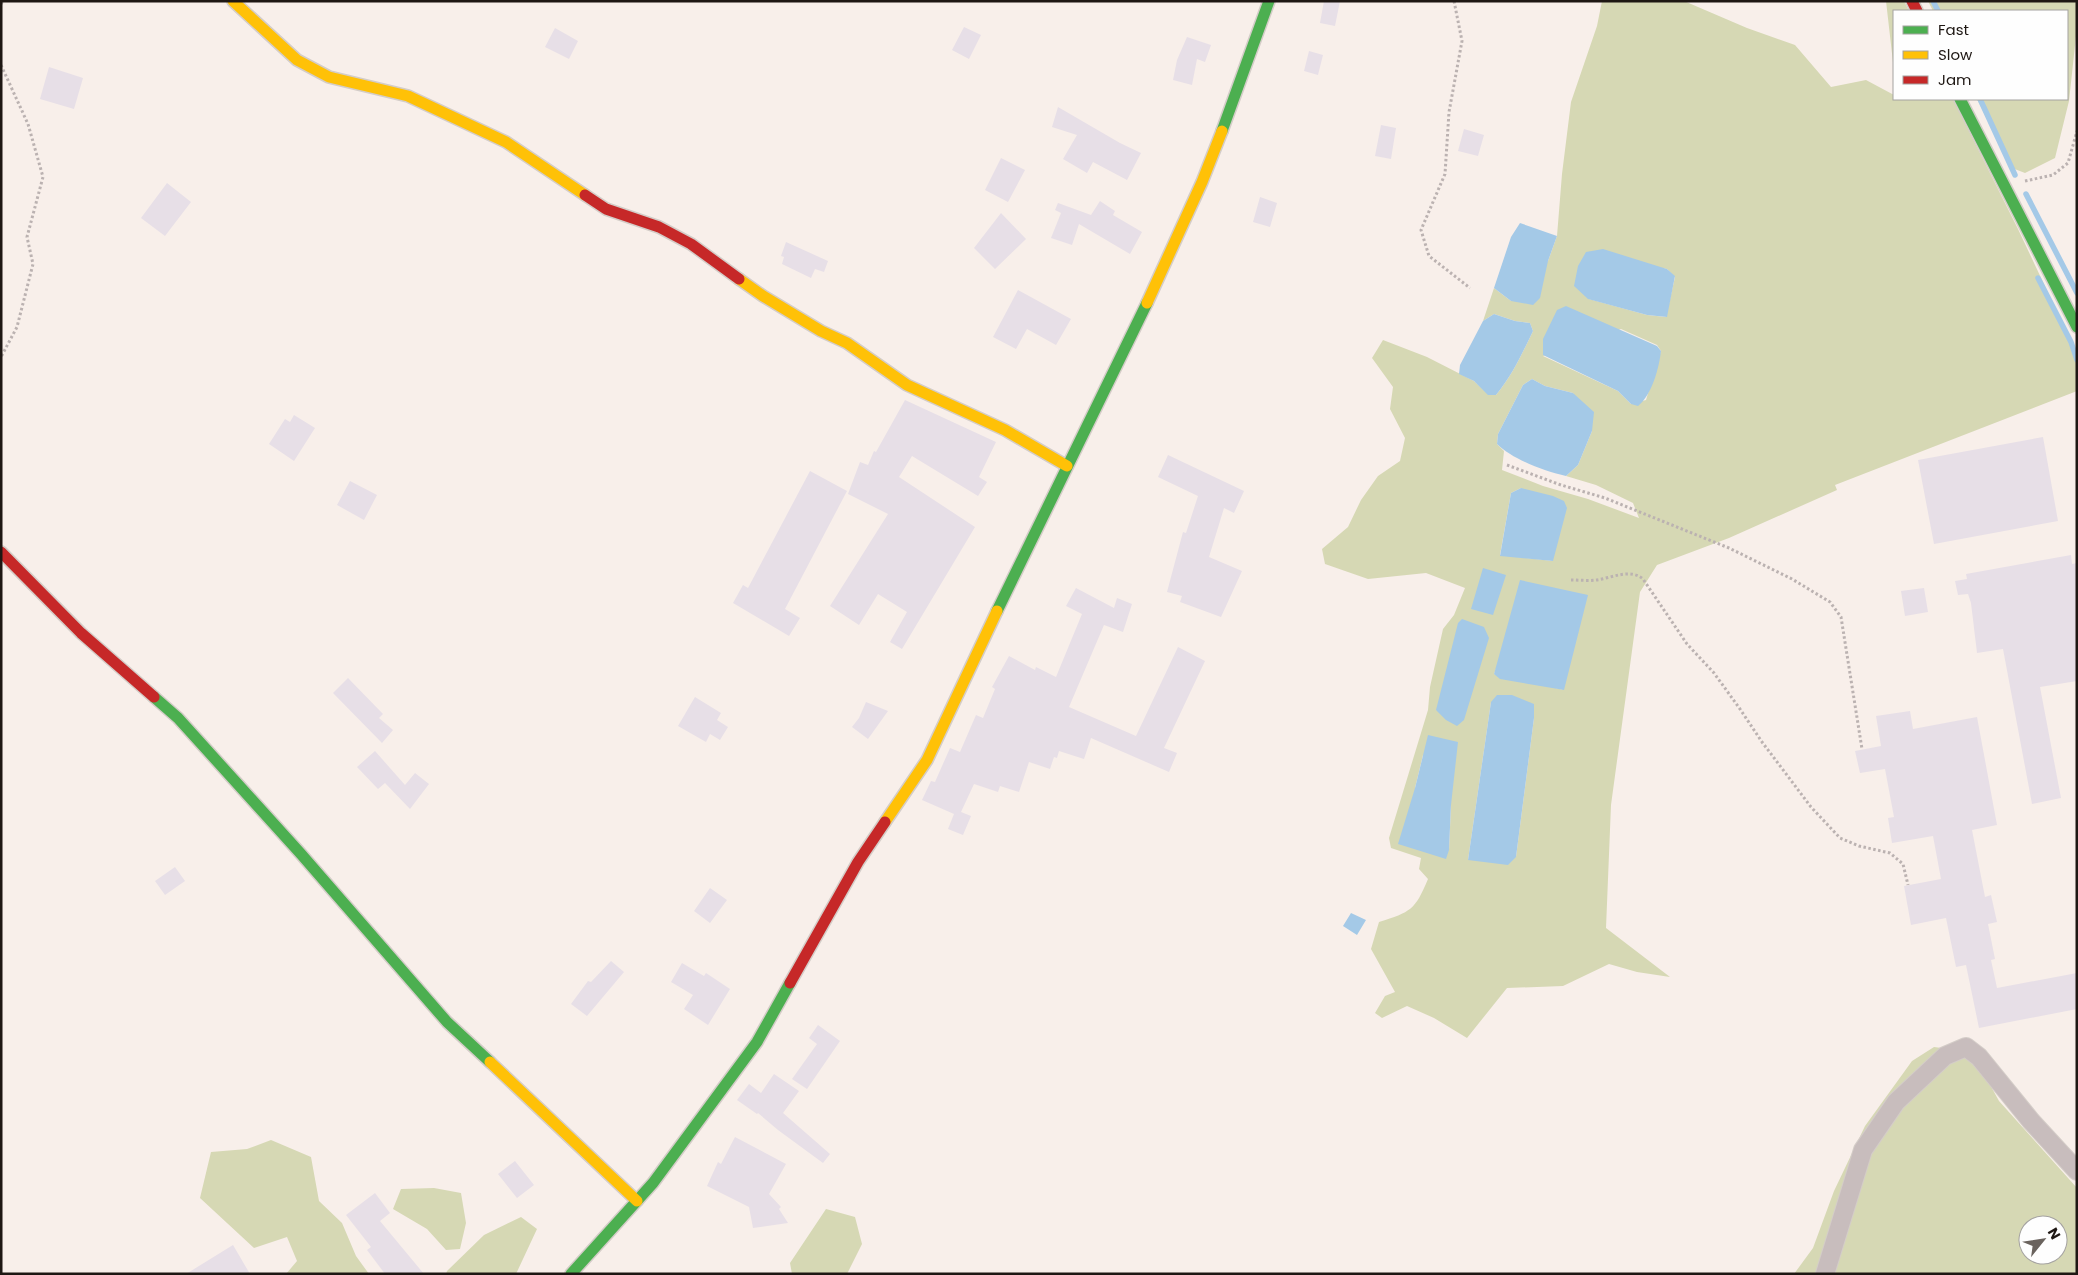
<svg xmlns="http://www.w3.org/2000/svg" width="2078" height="1275" font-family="Poppins,sans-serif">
<rect width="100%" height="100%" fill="#f8efea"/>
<path fill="#d6d8b4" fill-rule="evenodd" d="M1602,1H1684L1747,28L1795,45L1831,87L1866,80L1894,95V99H1953L2018,229L2077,354V391L1835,485L1837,490L1729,538L1657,565L1640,592L1611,805L1606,928L1670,977L1637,972L1609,964L1563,986L1507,988L1467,1038L1434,1018L1407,1006L1382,1018L1375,1013L1385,996L1395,992L1371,949L1379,922C1411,912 1415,910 1428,879L1419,869L1421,858L1391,848L1389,838L1428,710L1430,687L1443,629L1454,615L1465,588L1426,573L1368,579L1325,564L1322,549L1348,527L1361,500L1378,476L1400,461L1405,438L1390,409L1393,387L1372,358L1383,340L1427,357L1474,381L1489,395H1496C1512,376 1522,354 1533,331L1530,323L1515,321L1494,314L1483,321L1494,288L1511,301L1548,261L1557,236L1562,174L1571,102L1597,26ZM1651,266L1667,269L1675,277L1666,317L1647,315L1589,299ZM1621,329L1657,345L1661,351L1646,400L1631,404L1618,391L1543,356ZM1532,379L1545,386L1573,393L1592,431L1578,465L1566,476L1596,485L1633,503L1639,518L1588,499L1543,486L1502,470L1504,451L1497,444L1498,434L1523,385ZM1521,488L1553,561L1500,555L1511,493ZM1497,666L1564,690L1494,674ZM1491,702L1534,704V718L1516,857L1468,860ZM1423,755L1451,805L1449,850L1415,788Z
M1886,1H1904L1909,11H1894V71Z
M1928,1H2077V27L2069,101L2055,158L2025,173L2012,168L1977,99H2067V11H1933Z
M1934,1047L1972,1052L1999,1101L2077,1188V1274H1794L1813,1248L1834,1191L1865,1126L1912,1061ZM2028,1225H2058V1255H2028Z
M271,1140L311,1157L319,1201L342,1223L356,1256L369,1274H286L297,1261L287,1237L254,1248L200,1198L211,1152L247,1149Z
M434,1188L461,1193L466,1223L460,1249L446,1250L427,1229L393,1209L401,1189Z
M826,1209L855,1217L862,1244L847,1274H792L790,1263Z
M521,1217L537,1229L516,1274H446L447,1271L484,1235Z"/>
<path fill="#a4c9e7" d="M1520,223L1557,236L1548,261L1540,298L1533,305L1511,301L1494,288L1511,237Z
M1603,249L1667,269L1675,276L1667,317L1647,315L1588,299L1574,286L1578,266L1586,252Z
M1566,306L1657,346L1661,351C1659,368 1652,395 1638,406L1631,404L1618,391L1543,355V339L1557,310Z
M1494,314L1515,321L1530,323L1533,331C1522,354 1512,376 1496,395H1488L1474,381L1459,374L1460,365L1483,321Z
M1532,379L1545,386L1573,393L1594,412L1592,431L1578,465L1566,476C1544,471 1512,459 1497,444L1498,434L1523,385Z
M1521,488L1553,496L1564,501L1567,508L1553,561L1500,556L1511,493Z
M1483,568L1506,575L1493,615L1471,609Z
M1520,580L1588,595L1564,690L1500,679L1494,674Z
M1462,619L1484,627L1489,638L1464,720L1457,726L1446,720L1436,710L1458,623Z
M1497,695H1512L1534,704V718L1516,857L1508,865L1468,860L1491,702Z
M1428,735L1458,742L1451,805L1449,850L1446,859L1398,844L1415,788Z
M1351,913L1366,920L1357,935L1343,926Z"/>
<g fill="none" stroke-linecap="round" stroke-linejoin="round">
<path stroke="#a4c9e7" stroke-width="5.5" d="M1933,1L1938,11
M1980,99L2015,175
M2026,194L2077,293
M2038,278L2071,342L2077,360"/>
</g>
<path fill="#e7dfe7" d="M1324,1H1340L1335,26L1320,23Z
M964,27L981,35L969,59L952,50Z
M555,28L578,41L569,59L545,47Z
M1187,37L1211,45L1205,62L1197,59L1192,85L1173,80L1177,60Z
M1309,51L1323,55L1318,75L1304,71Z
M49,67L83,78L74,109L40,99Z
M1058,107L1120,143L1141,153L1127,180L1093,162L1087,173L1063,159L1077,135L1052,127Z
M1381,125L1396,128L1391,159L1375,156Z
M1464,129L1484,135L1478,156L1458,151Z
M1001,158L1025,170L1008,202L985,190Z
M167,183L191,202L165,236L141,218Z
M1260,197L1277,203L1270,227L1253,222Z
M1100,201L1115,211L1113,215L1142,232L1130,254L1079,224L1072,245L1051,238L1061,213L1055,210L1058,203L1091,215Z
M1001,213L1026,239L995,269L974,248Z
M786,242L828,261L824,272L815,269L811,278L782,264L784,257L781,256Z
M1018,290L1071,319L1056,345L1027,329L1016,349L993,337Z
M905,400L996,442L979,477L987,482L978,496L912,456L899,477L975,527L902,649L890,642L907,612L878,594L859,625L830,606L888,514L848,494L860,462L868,465L874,451L876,452Z
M294,415L315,428L294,461L269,444L285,419L290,422Z
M2043,437L2058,521L1934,544L1918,460Z
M1168,455L1244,491L1234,513L1224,508L1209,557L1242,571L1221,617L1180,602L1182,596L1167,592L1183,532L1186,533L1198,496L1158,477Z
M810,471L847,491L785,609L800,618L789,636L733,603L743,585L748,588Z
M350,481L377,495L364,520L337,505Z
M2071,555L2072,564L2077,563V681L2040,687L2061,798L2032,804L2003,649L1977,653L1971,603L1968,594L1958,595L1955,581L1967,579L1966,574Z
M1076,588L1114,608L1117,598L1132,604L1123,632L1104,625L1069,707L1136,736L1178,647L1205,661L1164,748L1177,753L1169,772L1091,738L1084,759L1059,751L1057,758L1054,757L1050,769L1029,762L1019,792L1000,786L998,792L974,784L961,812L971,816L963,835L948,829L954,814L922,800L931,781L935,782L950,748L960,752L976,715L983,718L995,689L992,687L1009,656L1035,670L1036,667L1056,677L1082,614L1066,606Z
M1924,588L1928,612L1905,616L1901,591Z
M348,678L383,714L379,718L393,730L382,743L333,693Z
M695,697L721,713L717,720L728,727L720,740L710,734L706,742L678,726Z
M866,702L888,711L868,739L852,727L859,718Z
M1910,711L1913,729L1977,717L1997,825L1972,830L1985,897L1991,895L1997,922L1988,924L1995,959L1991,960L1997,988L2077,973V1009L1979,1028L1966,965L1956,967L1946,918L1911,925L1904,886L1941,879L1933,836L1892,843L1888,818L1894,817L1885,769L1860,773L1855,751L1881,746L1876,716Z
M375,751L405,785L415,773L429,784L410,809L385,783L378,789L357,767Z
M175,867L185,881L165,895L155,881Z
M710,888L727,900L710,923L694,911Z
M611,961L624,972L587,1016L571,1004L588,981L591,982Z
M682,963L704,976L706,973L730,989L708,1025L684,1009L693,995L671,982Z
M818,1025L840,1041L807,1089L792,1079L817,1044L809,1038Z
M774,1074L799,1091L783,1113L830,1154L823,1163L778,1130L758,1113L757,1114L737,1100L749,1084L761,1093Z
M735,1137L786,1164L769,1194L781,1207L779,1209L788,1223L753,1228L749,1207L707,1186L718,1162L721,1164Z
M515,1161L534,1185L517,1198L498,1174Z
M375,1193L390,1213L380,1221L424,1274H385L367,1250L371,1247L346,1215Z
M233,1245L250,1274H186Z"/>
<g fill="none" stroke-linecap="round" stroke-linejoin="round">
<defs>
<path id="street" d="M1825,1274L1863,1150L1896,1102L1945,1056L1966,1047L1979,1057L2031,1121L2077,1171"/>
<path id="fast" d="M1960,99L2077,327
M1222,131L1269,1
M997,611L1147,303
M154,697L178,718L301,854L447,1022L490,1062
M571,1274L653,1183L757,1042L790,983"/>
<path id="slow" d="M233,1L297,60L329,77L408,96L506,142L585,195
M739,279L763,296L821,331L847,343L907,385L1005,430L1067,466
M1147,303L1202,182L1222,131
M885,822L927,760L997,611
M490,1062L637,1201"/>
<path id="jam" d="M1912,1L1917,11
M585,195L606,209L659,227L691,244L739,279
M1,552L81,633L154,697
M790,983L858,862L885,822"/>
</defs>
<use href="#street" stroke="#d4cdc8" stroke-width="20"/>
<use href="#fast" stroke="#d4cdc8" stroke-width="14"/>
<use href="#slow" stroke="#d4cdc8" stroke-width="14"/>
<use href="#jam" stroke="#d4cdc8" stroke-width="14"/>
<path stroke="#bbb2b1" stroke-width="3" stroke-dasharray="2.5 2.5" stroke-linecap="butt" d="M1454,1L1462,41L1449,112L1445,174L1421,230L1429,256L1470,288
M1,4L3,1
M1,65L28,124L43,177L27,237L33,264L17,327L1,357
M2025,181L2053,175L2068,163L2077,131
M1507,465L1561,485L1605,498L1729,548L1792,579L1830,602L1841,617L1862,749
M1571,580C1579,580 1588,581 1596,580C1612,578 1630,568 1643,579L1687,644L1714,673L1740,709L1762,742L1811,807L1840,838L1859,846L1890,853L1903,864L1908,885"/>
<use href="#street" stroke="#c8bdbd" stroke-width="18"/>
<use href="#fast" stroke="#4caf50" stroke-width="11"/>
<use href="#slow" stroke="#ffc107" stroke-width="11"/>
<use href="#jam" stroke="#c62828" stroke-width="11"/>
</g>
<rect width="2078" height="1275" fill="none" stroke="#1e1713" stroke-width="5"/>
<rect x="1893" y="10" width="175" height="90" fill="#fefefe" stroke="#a4a2a0"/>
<rect x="1903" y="26" width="25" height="8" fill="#4caf50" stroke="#a4a2a0"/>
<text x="1938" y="35" font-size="15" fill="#1e1713">Fast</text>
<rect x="1903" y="51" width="25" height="8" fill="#ffc107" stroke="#a4a2a0"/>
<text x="1938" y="60" font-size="15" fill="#1e1713">Slow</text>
<rect x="1903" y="76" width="25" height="8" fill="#c62828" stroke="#a4a2a0"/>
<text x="1938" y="85" font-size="15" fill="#1e1713">Jam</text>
<g transform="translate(2043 1240) rotate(60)"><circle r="24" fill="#fefefe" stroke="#a4a2a0"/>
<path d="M0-4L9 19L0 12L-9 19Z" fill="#6a635e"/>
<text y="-8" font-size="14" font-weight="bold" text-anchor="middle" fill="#1e1713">N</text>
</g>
</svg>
